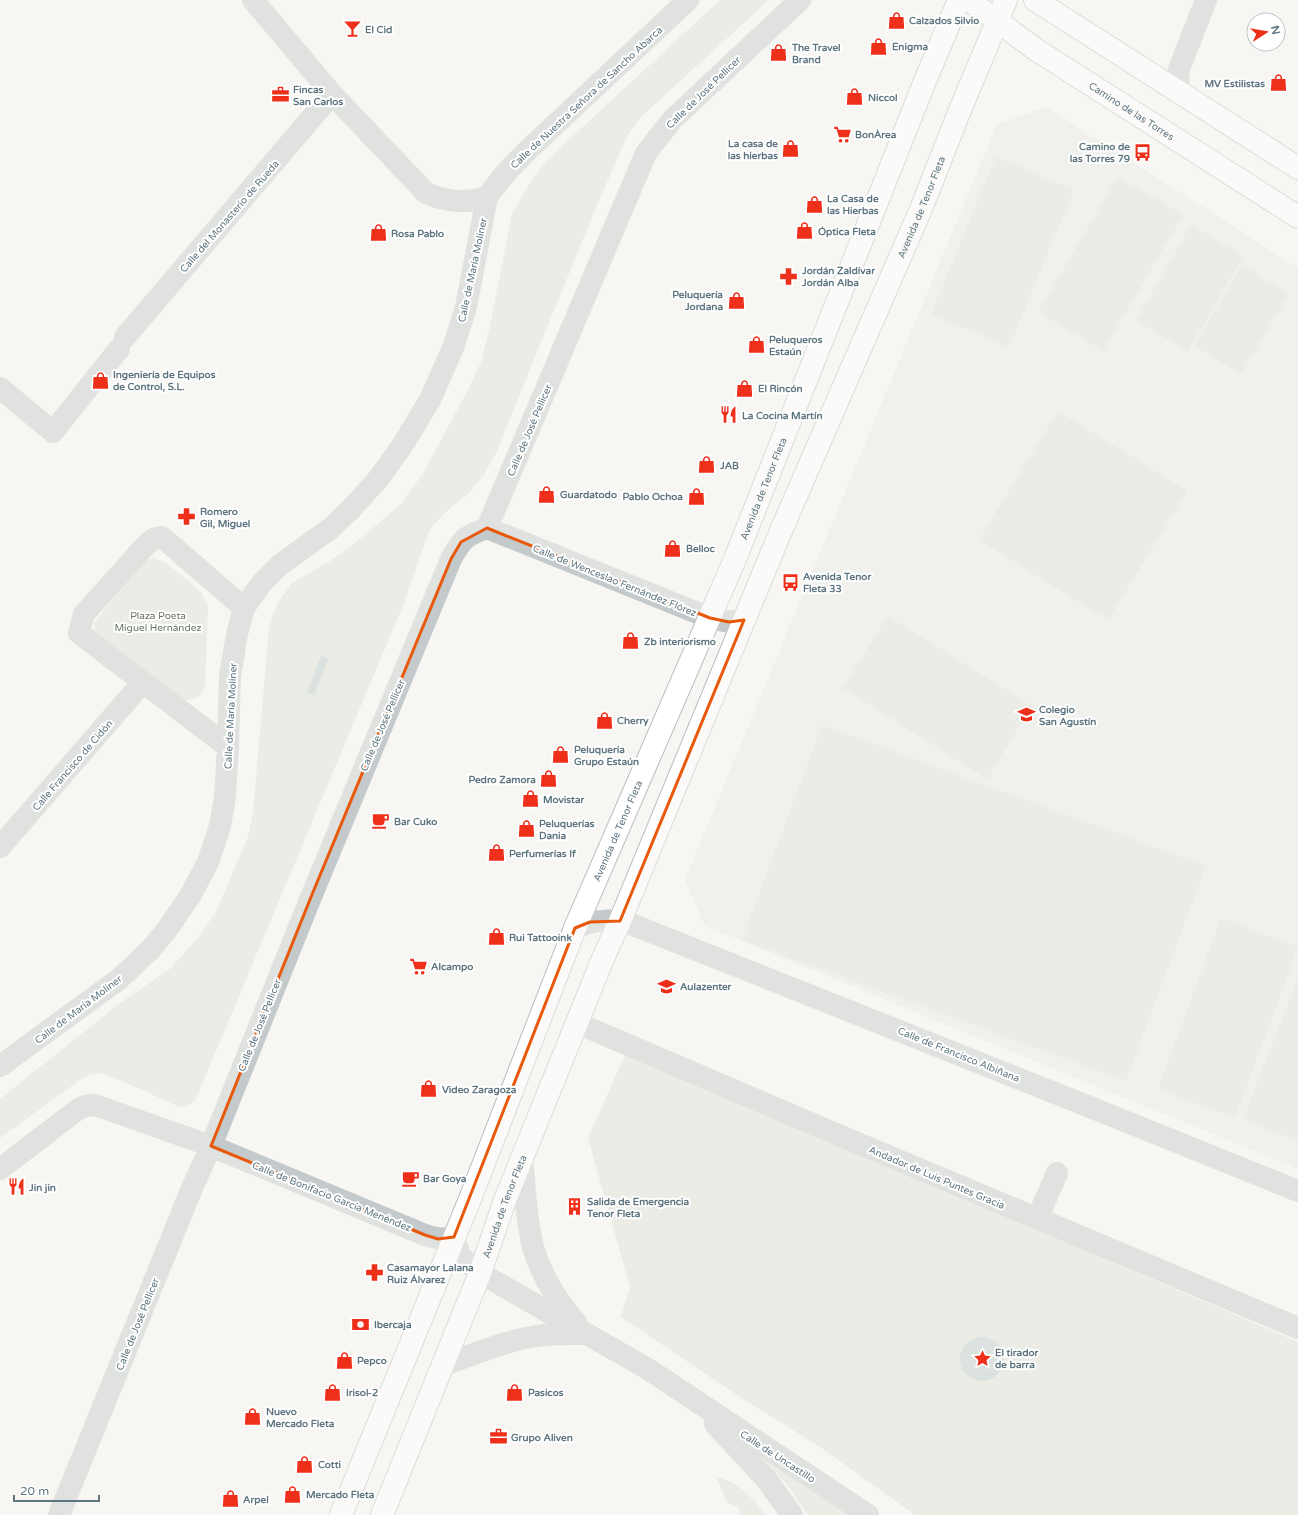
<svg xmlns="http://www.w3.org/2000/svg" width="1298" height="1515" font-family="'Varela Round',sans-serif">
<rect width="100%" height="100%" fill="#f7f6f3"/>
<path fill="#e7e8e6" d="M1047,107L1298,268V1169L705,926L685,880L997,124Z"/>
<path fill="#d9dfd4" d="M720,0H769L642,116L628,134L594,212L496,453L483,476L469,493L442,515L429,531L404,603L195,1101L185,1107H179L145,1091L107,1075L98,1073L89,1075L80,1080L0,1138V1099L119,1004L171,968L196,940L216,912L248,837L253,813L269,628L277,604L292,583L327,563L354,544L401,504L424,472L470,386L481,362L489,330L512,214L532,179L548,159Z
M996,157L1074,190L1009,347L931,314Z
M1118,177L1183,215L1103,351L1038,312Z
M1191,225L1243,256L1188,351L1136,321Z
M1242,265L1289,294L1241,374L1195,346Z
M1058,411L1187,491L1108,620L979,540Z
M153,558L165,562L201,592L208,606L205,686C201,697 194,700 184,700L95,632L94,624L96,620L145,561Z
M888,616L1032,706L987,779L843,688Z
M822,725L1206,866L1126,1081L742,940Z
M1221,918L1298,947L1235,1118L1158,1089Z
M1298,979V1141L1243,1119Z
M626,1053L1298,1342V1515H915L820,1447L746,1401L621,1317L630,1287L588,1138Z
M755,1451L849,1515H808L786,1483Z
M717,1478C734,1478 757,1502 766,1515H741L738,1507L727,1503Z"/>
<path fill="#b9c9cb" d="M321,656L328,659L314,695L307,693Z
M960 1359a22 22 0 1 1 44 0a22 22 0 1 1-44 0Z"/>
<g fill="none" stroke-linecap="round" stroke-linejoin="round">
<defs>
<g id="secondary">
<path id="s1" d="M341,1515L470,1199L575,928L735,559L925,81L959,0"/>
<path id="s2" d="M382,1515L480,1273L505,1200L604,956L620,921L780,533L921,209L958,115L1006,0"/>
</g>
<g id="primary">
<path id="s3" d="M969,0L1035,49L1298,217"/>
<path d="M1035,0L1298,168"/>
</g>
</defs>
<use href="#secondary" stroke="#b6bdc0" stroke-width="24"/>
<use href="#primary" stroke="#b7bcbf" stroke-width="24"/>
<path stroke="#c4c9cb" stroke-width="22" d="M253,0L332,94L426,193C446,202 466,204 487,197
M1181,94L1178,86L1179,69L1206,0
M125,337L332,94
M0,388L53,432L119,349
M487,528L710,618L729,622L744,620
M228,747L79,633L84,614L145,546L153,539L162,537L244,608
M0,847L143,682
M575,928C598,919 612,918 636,926L1085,1105L1298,1191
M577,1023L822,1128L1298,1328
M0,1066L78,1009L118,980L131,968L150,950L166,931L190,896L208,862L220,826L225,797L228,747L230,676L237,634L244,608L261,584L280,565L331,528L351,509L379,478L402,446L431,398L454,345L466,307L487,197L504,175L526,152L688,0
M522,1159C525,1188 526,1219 533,1247C541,1275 558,1302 577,1324
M0,1169L77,1110L85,1106L95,1105L211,1146L425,1235C435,1238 443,1240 454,1237L460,1256L480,1273L648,1369L868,1515
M1037,1219L1057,1173
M443,1365C474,1355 504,1341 536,1336C552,1333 569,1334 585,1334
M715,1424L767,1480L792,1515
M59,1515L192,1188L211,1146L311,897L451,559C462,539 465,536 487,528L646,153L672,120L800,0"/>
<use href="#secondary" stroke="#fff" stroke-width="22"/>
<use href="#primary" stroke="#fff" stroke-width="22"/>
</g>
<path d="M0 0H1298V1515H0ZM487,528L710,618L729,622L744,620L620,921L590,922L575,928L454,1237L438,1239L425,1235L211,1146L311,897L451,559L461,542Z" fill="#f7f6f3" fill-opacity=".55" fill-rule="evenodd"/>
<path fill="none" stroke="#e8590c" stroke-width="3" stroke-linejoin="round" d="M487,528L710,618L729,622L744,620L620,921L590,922L575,928L454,1237L438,1239L425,1235L211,1146L311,897L451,559L461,542Z"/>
<defs>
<symbol id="shop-bare" viewBox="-9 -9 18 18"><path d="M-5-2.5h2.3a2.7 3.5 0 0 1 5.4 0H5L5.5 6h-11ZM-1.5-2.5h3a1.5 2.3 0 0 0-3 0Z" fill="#ee301b" stroke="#fff" stroke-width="2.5" paint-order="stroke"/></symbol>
<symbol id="bar-bare" viewBox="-9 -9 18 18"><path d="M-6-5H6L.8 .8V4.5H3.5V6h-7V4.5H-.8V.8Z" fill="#ee301b" stroke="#fff" stroke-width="2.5" paint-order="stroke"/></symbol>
<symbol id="office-bare" viewBox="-9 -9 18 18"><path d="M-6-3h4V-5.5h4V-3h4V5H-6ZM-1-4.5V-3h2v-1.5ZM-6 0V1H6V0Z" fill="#ee301b" stroke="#fff" stroke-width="2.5" paint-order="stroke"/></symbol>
<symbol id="supermarket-bare" viewBox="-9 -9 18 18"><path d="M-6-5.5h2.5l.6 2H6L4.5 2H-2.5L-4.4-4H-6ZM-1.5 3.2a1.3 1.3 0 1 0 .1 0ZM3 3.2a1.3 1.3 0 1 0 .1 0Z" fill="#ee301b" stroke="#fff" stroke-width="2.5" paint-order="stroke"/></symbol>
<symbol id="bus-bare" viewBox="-9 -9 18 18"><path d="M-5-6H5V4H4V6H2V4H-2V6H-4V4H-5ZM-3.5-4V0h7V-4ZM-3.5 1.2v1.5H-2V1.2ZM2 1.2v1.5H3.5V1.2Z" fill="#ee301b" stroke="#fff" stroke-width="2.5" paint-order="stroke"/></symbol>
<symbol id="pharmacy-bare" viewBox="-9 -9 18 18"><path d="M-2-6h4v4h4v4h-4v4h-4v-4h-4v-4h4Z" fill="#ee301b" stroke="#fff" stroke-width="2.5" paint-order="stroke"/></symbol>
<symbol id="restaurant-bare" viewBox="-9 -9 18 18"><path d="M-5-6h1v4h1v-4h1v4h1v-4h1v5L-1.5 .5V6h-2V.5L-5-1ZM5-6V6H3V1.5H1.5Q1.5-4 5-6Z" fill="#ee301b" stroke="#fff" stroke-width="2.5" paint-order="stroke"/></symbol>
<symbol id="school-bare" viewBox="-9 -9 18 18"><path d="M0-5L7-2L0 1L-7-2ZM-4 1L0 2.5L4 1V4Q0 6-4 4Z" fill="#ee301b" stroke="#fff" stroke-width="2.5" paint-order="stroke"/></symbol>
<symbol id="cafe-bare" viewBox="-9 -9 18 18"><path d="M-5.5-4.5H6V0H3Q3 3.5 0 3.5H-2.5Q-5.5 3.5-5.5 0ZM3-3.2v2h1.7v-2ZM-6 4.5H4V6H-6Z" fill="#ee301b" stroke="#fff" stroke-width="2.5" paint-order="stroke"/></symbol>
<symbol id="building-bare" viewBox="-9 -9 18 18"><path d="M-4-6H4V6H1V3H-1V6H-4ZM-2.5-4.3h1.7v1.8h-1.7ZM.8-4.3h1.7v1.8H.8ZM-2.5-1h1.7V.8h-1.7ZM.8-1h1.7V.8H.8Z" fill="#ee301b" stroke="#fff" stroke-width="2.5" paint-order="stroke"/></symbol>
<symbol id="bank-bare" viewBox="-9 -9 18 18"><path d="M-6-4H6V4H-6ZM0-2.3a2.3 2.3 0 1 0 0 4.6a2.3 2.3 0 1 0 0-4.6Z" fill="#ee301b" stroke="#fff" stroke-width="2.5" paint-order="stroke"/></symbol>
<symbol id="sight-bare" viewBox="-9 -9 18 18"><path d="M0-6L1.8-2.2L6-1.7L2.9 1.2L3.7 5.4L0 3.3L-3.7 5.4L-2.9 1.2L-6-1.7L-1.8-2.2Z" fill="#ee301b" stroke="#fff" stroke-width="2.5" paint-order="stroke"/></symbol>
</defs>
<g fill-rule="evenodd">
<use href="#shop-bare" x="884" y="8" width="25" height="25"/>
<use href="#bar-bare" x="340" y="16" width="25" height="25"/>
<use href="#shop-bare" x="866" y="34" width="25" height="25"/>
<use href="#shop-bare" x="766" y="40" width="25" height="25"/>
<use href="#shop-bare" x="1266" y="70" width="25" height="25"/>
<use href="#office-bare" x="268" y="82" width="25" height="25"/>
<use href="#shop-bare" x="842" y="84" width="25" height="25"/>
<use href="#supermarket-bare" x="830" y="122" width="25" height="25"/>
<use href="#shop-bare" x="778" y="136" width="25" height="25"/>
<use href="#bus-bare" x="1130" y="140" width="25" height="25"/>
<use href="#shop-bare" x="802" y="192" width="25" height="25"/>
<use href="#shop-bare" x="792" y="218" width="25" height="25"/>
<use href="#shop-bare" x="366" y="220" width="25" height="25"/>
<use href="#pharmacy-bare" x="776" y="264" width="25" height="25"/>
<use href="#shop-bare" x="724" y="288" width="25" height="25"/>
<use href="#shop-bare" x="744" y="332" width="25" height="25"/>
<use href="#shop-bare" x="88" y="368" width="25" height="25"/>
<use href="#shop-bare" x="732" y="376" width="25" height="25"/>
<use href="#restaurant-bare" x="716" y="402" width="25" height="25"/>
<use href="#shop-bare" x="694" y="452" width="25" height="25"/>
<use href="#shop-bare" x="534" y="482" width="25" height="25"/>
<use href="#shop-bare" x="684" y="484" width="25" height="25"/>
<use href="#pharmacy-bare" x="174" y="504" width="25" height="25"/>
<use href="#shop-bare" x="660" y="536" width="25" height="25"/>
<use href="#bus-bare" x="778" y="570" width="25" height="25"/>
<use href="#shop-bare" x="618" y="628" width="25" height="25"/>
<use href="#school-bare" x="1014" y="702" width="25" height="25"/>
<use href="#shop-bare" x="592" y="708" width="25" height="25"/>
<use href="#shop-bare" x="548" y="742" width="25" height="25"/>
<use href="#shop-bare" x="536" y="766" width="25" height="25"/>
<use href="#shop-bare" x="518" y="786" width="25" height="25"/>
<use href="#cafe-bare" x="368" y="808" width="25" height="25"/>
<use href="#shop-bare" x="514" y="816" width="25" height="25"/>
<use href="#shop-bare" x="484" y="840" width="25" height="25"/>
<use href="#shop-bare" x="484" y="924" width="25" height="25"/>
<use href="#supermarket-bare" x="406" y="954" width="25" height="25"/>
<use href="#school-bare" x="654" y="974" width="25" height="25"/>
<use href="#shop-bare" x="416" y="1076" width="25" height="25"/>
<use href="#cafe-bare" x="398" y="1166" width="25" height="25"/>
<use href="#restaurant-bare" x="4" y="1174" width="25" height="25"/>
<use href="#building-bare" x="562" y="1194" width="25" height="25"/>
<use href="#pharmacy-bare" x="362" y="1260" width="25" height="25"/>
<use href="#bank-bare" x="348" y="1312" width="25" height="25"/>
<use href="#sight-bare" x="970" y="1346" width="25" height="25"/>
<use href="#shop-bare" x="332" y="1348" width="25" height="25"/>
<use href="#shop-bare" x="320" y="1380" width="25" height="25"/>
<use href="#shop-bare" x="502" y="1380" width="25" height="25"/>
<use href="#shop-bare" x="240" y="1404" width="25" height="25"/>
<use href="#office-bare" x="486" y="1424" width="25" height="25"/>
<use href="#shop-bare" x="292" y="1452" width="25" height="25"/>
<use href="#shop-bare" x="280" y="1482" width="25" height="25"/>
<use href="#shop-bare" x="218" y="1486" width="25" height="25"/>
</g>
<g text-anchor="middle" stroke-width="4" stroke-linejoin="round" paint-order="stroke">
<g font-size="10" font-weight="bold" fill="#5f7680" stroke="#fff" text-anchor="start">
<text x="909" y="24">Calzados Silvio</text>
<text x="365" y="33">El Cid</text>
<text x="892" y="50">Enigma</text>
<text x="792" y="51">The Travel<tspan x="792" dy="12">Brand</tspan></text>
<text x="1265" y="87" text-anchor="end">MV Estilistas</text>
<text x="293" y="93">Fincas<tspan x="293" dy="12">San Carlos</tspan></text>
<text x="868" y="101">Niccol</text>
<text x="855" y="138">BonÀrea</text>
<text x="778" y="147" text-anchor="end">La casa de<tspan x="778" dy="12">las hierbas</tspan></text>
<text x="1130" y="150" text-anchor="end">Camino de<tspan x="1130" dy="12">las Torres 79</tspan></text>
<text x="827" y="202">La Casa de<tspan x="827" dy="12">las Hierbas</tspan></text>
<text x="818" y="235">Óptica Fleta</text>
<text x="391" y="237">Rosa Pablo</text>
<text x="802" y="274">Jordán Zaldívar<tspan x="802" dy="12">Jordán Alba</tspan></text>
<text x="723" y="298" text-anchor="end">Peluquería<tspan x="723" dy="12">Jordana</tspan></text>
<text x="769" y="343">Peluqueros<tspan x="769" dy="12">Estaún</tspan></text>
<text x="113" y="378">Ingeniería de Equipos<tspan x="113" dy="12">de Control, S.L.</tspan></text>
<text x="758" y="392">El Rincón</text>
<text x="742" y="419">La Cocina Martín</text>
<text x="720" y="469">JAB</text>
<text x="560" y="498">Guardatodo</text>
<text x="683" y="500" text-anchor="end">Pablo Ochoa</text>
<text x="200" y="515">Romero<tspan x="200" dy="12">Gil, Miguel</tspan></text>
<text x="686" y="552">Belloc</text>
<text x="803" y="580">Avenida Tenor<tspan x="803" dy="12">Fleta 33</tspan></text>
<text x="644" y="645">Zb interiorismo</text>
<text x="1039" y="713">Colegio<tspan x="1039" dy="12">San Agustín</tspan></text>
<text x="617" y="724">Cherry</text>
<text x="574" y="753">Peluquería<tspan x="574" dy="12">Grupo Estaún</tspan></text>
<text x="536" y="783" text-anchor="end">Pedro Zamora</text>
<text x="543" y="803">Movistar</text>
<text x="394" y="825">Bar Cuko</text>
<text x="539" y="827">Peluquerías<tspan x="539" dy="12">Dania</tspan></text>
<text x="509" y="857">Perfumerías If</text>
<text x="509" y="941">Rui Tattooink</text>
<text x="431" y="970">Alcampo</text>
<text x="680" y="990">Aulazenter</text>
<text x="442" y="1093">Video Zaragoza</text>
<text x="423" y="1182">Bar Goya</text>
<text x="29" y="1191">Jin jin</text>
<text x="587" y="1205">Salida de Emergencia<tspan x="587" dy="12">Tenor Fleta</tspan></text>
<text x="387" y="1271">Casamayor Lalana<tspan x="387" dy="12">Ruiz Álvarez</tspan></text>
<text x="374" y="1328">Ibercaja</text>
<text x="995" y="1356">El tirador<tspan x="995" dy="12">de barra</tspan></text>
<text x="357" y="1364">Pepco</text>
<text x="346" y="1396">Irisol-2</text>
<text x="528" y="1396">Pasicos</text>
<text x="266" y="1415">Nuevo<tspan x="266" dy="12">Mercado Fleta</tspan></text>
<text x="511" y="1441">Grupo Aliven</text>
<text x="318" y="1468">Cotti</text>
<text x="306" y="1498">Mercado Fleta</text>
<text x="243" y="1503">Arpel</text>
</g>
<g font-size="10" fill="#5f7680" stroke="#fff">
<text transform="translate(703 92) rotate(-44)" y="4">Calle de José Pellicer</text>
<text transform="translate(586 97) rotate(-43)" y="4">Calle de Nuestra Señora de Sancho Abarca</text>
<text dy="4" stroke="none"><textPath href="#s3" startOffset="197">Camino de las Torres</textPath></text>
<text dy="4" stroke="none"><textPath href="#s2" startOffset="1415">Avenida de Tenor Fleta</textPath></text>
<text transform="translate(229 216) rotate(-49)" y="4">Calle del Monasterio de Rueda</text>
<text transform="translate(472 270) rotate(-78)" y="4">Calle de María Moliner</text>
<text transform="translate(529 430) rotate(-67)" y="4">Calle de José Pellicer</text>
<text dy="4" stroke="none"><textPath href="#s1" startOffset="1110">Avenida de Tenor Fleta</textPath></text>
<text transform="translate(615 580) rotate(22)" y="4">Calle de Wenceslao Fernández Flórez</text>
<text transform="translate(230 716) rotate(-87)" y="4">Calle de María Moliner</text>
<text transform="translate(382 725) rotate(-67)" y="4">Calle de José Pellicer</text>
<text transform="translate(72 765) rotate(-49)" y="4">Calle Francisco de Cidón</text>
<text dy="4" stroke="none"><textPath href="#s1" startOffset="738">Avenida de Tenor Fleta</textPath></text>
<text transform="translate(78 1009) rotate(-37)" y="4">Calle de María Moliner</text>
<text transform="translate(259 1025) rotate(-68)" y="4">Calle de José Pellicer</text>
<text transform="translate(959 1054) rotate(22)" y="4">Calle de Francisco Albiñana</text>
<text transform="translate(937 1177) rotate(23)" y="4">Andador de Luis Puntes Gracia</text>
<text transform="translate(332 1196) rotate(22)" y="4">Calle de Bonifacio García Menéndez</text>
<text dy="4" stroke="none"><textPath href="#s2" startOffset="332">Avenida de Tenor Fleta</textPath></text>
<text transform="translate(137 1324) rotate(-68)" y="4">Calle de José Pellicer</text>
<text transform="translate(778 1456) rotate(33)" y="4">Calle de Uncastillo</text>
</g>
<g font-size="10" fill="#67785f" stroke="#fff">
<text x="158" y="619">Plaza Poeta<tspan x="158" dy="12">Miguel Hernández</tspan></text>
</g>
</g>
<g transform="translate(1266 32) rotate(78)"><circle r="19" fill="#ffffff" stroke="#bfc8cc"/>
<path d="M0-3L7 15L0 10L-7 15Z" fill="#ee301b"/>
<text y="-6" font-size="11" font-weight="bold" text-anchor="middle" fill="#5f7680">N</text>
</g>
<path d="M14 1495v6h85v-6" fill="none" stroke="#5f7680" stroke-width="2"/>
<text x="20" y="1495" font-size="12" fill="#5f7680" stroke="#ffffff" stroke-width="3" paint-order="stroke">20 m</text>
</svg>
